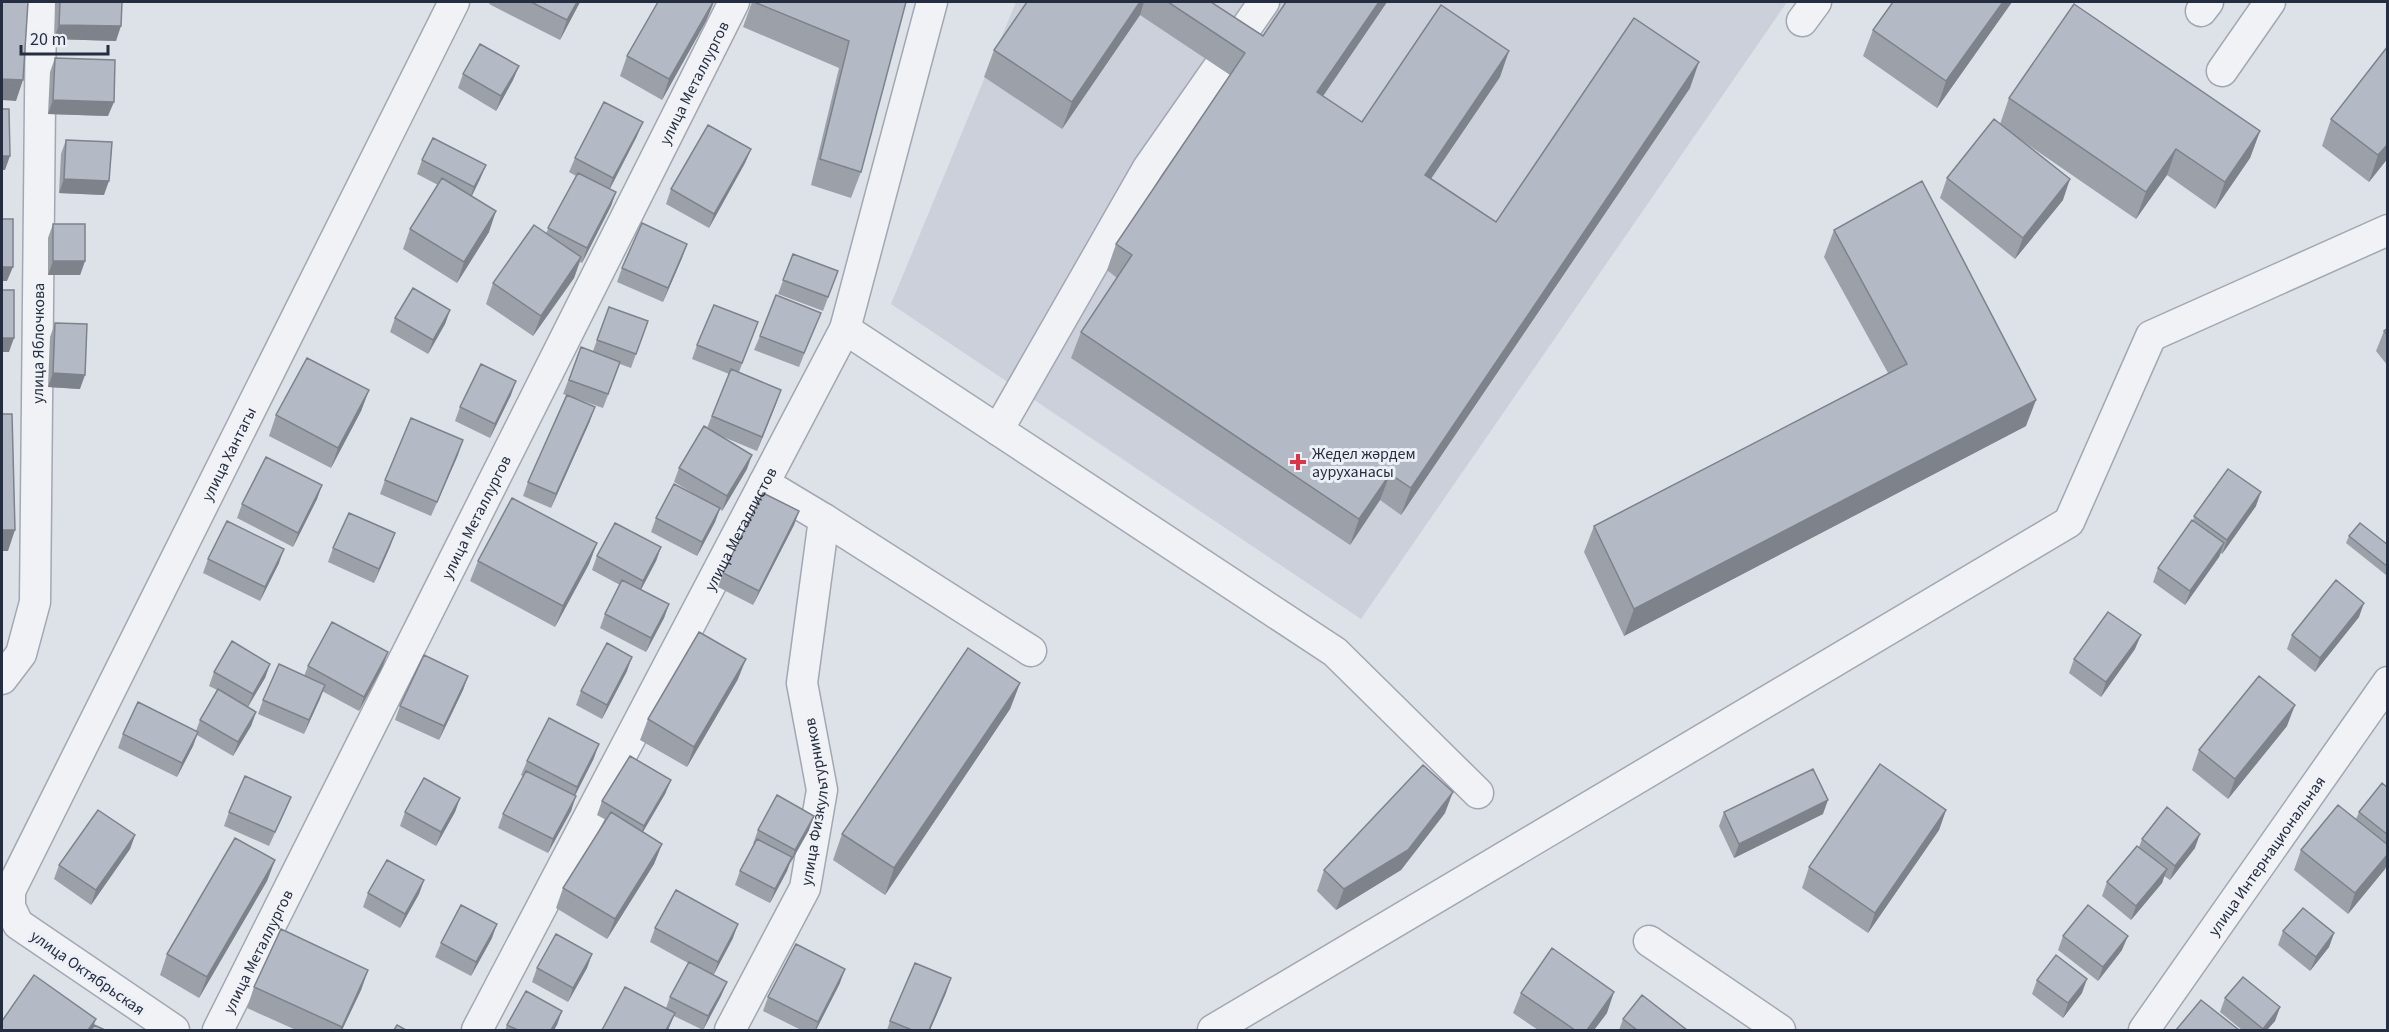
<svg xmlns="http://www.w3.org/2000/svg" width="2389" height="1032" font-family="'Source Sans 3',sans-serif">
<rect width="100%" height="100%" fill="#dde1e8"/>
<path fill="#cbd0da" d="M1016,2H1787L1361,619L891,304Z"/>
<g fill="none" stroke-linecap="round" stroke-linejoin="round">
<defs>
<g id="minor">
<path d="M2201,11L2208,2"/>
<path d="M1802,21L1816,2"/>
<path d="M2222,71L2270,2"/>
<path d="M845,329L1335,652L1478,793"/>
<path d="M998,430L1148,168L1264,2"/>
<path d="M824,519L1031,651"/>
<path id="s1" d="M2,679L21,654L35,602L41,2"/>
<path d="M1649,941L1780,1030"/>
<path id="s2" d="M174,1030L18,924L10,907V891L454,2"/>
<path id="s3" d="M218,1030L734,2"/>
<path id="s4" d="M477,1030L845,329L932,2"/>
<path id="s5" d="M730,1030L805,888L822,790L802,683L824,519L764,483"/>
<path d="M1213,1030L2069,522L2151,336L2388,230"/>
<path id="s6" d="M2144,1030L2388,682"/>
</g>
</defs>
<use href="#minor" stroke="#a2a8b2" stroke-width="33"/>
<use href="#minor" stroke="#f0f2f6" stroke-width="30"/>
</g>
<path fill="#9ba0a9" d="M55,2H122L116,41L54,39Z
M490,2H580L560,40L489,4Z
M714,2L706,21L662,100L620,76L627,56Z
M752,2H906L861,172L851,198L811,185L839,68L743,27Z
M1027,2H1211L1263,36L1387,2L1323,96L1362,122L1500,77L1431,178L1496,222L1690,88L1401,515L1380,500L1350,545L1071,358L1081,332L1117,278L1107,270L1116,244L1230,75L1140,15L1062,129L984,77L994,50Z
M1893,2H2012L1937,108L1863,56L1873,30Z
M2388,46V158L2369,182L2322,146L2331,119Z
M55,58L108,116L48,114L50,72Z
M519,66L513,80L496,111L458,88L463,74Z
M2009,98L2260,131L2250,158L2215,209L2167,175L2136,219L2014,135L2063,200L2015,259L1940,198L1947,178L2000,124Z
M637,136L610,189L616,192L611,206L582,263L580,262L574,278L533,336L486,304L493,283L546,233L576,176L569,172L575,158Z
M66,140L104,195L59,193L61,154Z
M751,149L745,163L709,228L666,204L671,189Z
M422,160L486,165L480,179L472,196L489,232L457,283L403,249L410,229L438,185L417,174Z
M53,224L85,261L80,275H48V238Z
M1834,230L2026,426L1624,636L1584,552L1594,526L1888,373L1824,257Z
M687,244L682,258L663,302L617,282L622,268Z
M793,254L838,271L823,311L778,294Z
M609,307L648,321L631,368L620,364L603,408L572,397L590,421L551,508L523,496L528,482L566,395L563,394L581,347L593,351Z
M450,310L445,324L428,354L390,332L395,318Z
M758,322L739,372L776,404L757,451L721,436L747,469L722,511L720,509L715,522L697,556L651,532L656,518L701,498L674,482L679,468L707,428L729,374L692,359L697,345Z
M55,323L80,389L48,387L50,337Z
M815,327L799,367L754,350L760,336Z
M2388,328V366L2376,351L2384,331Z
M369,390L361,411L331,468L269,436L276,415Z
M511,395L490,438L455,421L460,407Z
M458,455L431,516L380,494L385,480Z
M322,485L317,499L293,547L237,518L242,504Z
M2256,506L2222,554L2221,553L2219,557L2185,605L2153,582L2158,568L2193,521L2194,516Z
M799,511L794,525L753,605L718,587L723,573Z
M395,533L374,583L328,562L333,548Z
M2349,536L2388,545V573L2386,575L2346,543Z
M597,543L589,564L555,627L470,581L478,561Z
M661,547L656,561L641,590L669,604L664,618L646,652L600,628L605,614L620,585L592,570L597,556Z
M208,559L279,563L260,601L203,573Z
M2359,617L2315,672L2287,649L2292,635Z
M2135,649L2101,697L2069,673L2074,659Z
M270,664L265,678L248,707L256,712L251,726L233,756L197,735L193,746L177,777L118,748L123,734L196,731L200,720L217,690L209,686L214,672Z
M308,666H383L359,711L322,691L304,734L258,714L263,700L304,676Z
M627,671L602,719L576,705L581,691Z
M468,676L463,690L439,740L395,720L400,706Z
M738,679L687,767L640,740L648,719Z
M1020,683L1010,709L885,895L833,860L842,834Z
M2287,726L2228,799L2192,770L2199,750Z
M594,758L575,796L571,811L548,853L498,828L503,814L523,776L521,775L527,761Z
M671,780L665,794L643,832L662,844L654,864L607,939L556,908L563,888L606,820L597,815L602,801Z
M2388,788V861L2385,869L2348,914L2294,870L2301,850L2356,819L2359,812Z
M291,797L285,811L269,846L224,826L229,812Z
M460,798L455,812L436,846L400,826L405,812Z
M1946,810L1939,830L1868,933L1802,888L1809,867Z
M1724,812L1823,814L1734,858L1719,826Z
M1445,813L1401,870L1336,910L1317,891L1324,870Z
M758,830H809L790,863L787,871L770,903L735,885L740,871L754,844H753Z
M135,835L130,849L91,905L54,879L59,865Z
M2142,839L2195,848L2170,880L2164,876L2162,883L2131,920L2102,896L2107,882L2139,847Z
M275,860L267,881L199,998L160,975L167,954Z
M424,880L419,894L400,928L363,907L368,893Z
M655,928L733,938L713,975L727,982L721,996L703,1030L674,1016L668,1030H602L666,1008L670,997L688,963L650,942Z
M2283,931L2334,933L2329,947L2310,971L2278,945Z
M2063,936L2122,950L2098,981L2058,950Z
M492,938L471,976L435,957L441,943Z
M592,954L587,968L568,1002L532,982L537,968Z
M368,970L361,990L342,1030H296L247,1008L254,987Z
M2037,980L2082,993L2063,1018L2032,994Z
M840,983L816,1030H801L763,1011L768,997Z
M946,993L930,1030H887L890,1021Z
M1521,993L1607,1013L1594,1030H1538L1513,1013Z
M2225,998L2280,1007L2275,1021L2267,1030H2242L2220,1012Z
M562,1011L554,1030H505L507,1025Z
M1623,1019L1687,1030H1619Z"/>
<path fill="#7e828a" d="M577,2H580L560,40L567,20Z
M714,2L706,21L662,100L669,79Z
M1140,2H1144L1140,15L1062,129L1072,102Z
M1379,2H1387L1308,118L1317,92Z
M2003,2H2012L1937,108L1946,81Z
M59,25L121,26L116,41L54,39Z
M1509,51L1500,77L1416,201L1425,175Z
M1699,62L1690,88L1401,515L1411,488Z
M519,66L513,80L496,111L501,96Z
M2,79L23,80L16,101L2,100Z
M53,100L114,102L108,116L48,114Z
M643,122L637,136L608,192L613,178Z
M2260,131L2250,158L2215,209L2225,182Z
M2388,144V158L2369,182L2378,155Z
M751,149L745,163L709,228L714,214Z
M2176,149L2167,175L2136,219L2146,192Z
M2,156H10L5,170H2Z
M486,165L480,179L469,201L474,187Z
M64,179L109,181L104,195L59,193Z
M2070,179L2063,200L2015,259L2023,238Z
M616,192L611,206L582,263L587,248Z
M496,211L489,232L457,283L464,262Z
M687,244L682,258L663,302L668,288Z
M581,257L574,278L533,336L541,316Z
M53,261H85L80,275H48Z
M2,267H13L7,281H2Z
M450,310L445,324L428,354L433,340Z
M2,338H14L9,352H2Z
M53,373L85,375L80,389L48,387Z
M516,381L511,395L490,438L495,424Z
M369,390L361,411L331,468L338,448Z
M781,390L776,404L757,451L762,437Z
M2036,400L2026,426L1624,636L1634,609Z
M595,407L590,421L551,508L556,494Z
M463,440L458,455L431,516L437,502Z
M752,455L747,469L722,511L727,496Z
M1390,474L1380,500L1350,545L1359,519Z
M322,485L317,499L293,547L298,533Z
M2261,492L2256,506L2222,554L2227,540Z
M720,508L715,522L697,556L702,542Z
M799,511L794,525L753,605L759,591Z
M2,530H15L8,551H2Z
M395,533L390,547L374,583L379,569Z
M597,543L589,564L555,627L563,606Z
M2224,543L2219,557L2185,605L2190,591Z
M661,547L656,561L638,595L643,581Z
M284,549L279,563L260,601L265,587Z
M2364,603L2359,617L2315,672L2320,658Z
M669,604L664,618L646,652L651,638Z
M2141,635L2135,649L2101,697L2106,682Z
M388,652L383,666L359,711L364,697Z
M632,657L627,671L602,719L607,705Z
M746,659L738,679L687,767L694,747Z
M270,664L265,678L247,708L253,694Z
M468,676L463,690L439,740L444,726Z
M1020,683L1010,709L885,895L894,868Z
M325,685L320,699L304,734L309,720Z
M2295,705L2287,726L2228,799L2235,779Z
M256,712L251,726L233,756L238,742Z
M198,732L193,746L177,777L182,763Z
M599,744L594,758L572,801L577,787Z
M671,780L665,794L638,840L644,826Z
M1453,792L1445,813L1401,870L1336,910L1344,889Z
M576,796L571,811L548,853L553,839Z
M460,798L455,812L436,846L441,832Z
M1828,800L1823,814L1734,858L1739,844Z
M1946,810L1939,830L1868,933L1875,913Z
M814,816L809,830L790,864L795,850Z
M2200,834L2195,848L2170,880L2175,866Z
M135,835L130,849L91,905L96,890Z
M662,844L654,864L607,939L615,919Z
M2388,854V861L2385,869L2348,914L2355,893Z
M792,857L787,871L770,903L775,889Z
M275,860L267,881L199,998L207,977Z
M2167,869L2162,883L2131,920L2136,906Z
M424,880L419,894L400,928L405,914Z
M497,924L492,938L471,976L476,962Z
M738,924L733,938L713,976L718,962Z
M2334,933L2329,947L2310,971L2316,957Z
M2128,936L2122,950L2098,981L2103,967Z
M592,954L587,968L568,1002L573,988Z
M845,969L840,983L816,1030H815L818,1022Z
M368,970L361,990L342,1030H340Z
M951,978L946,993L930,1030H929Z
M2087,979L2082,993L2063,1018L2068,1003Z
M727,982L721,996L703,1030L708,1016Z
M1614,992L1607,1013L1594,1030H1587Z
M2280,1007L2275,1021L2267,1030H2262Z
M562,1011L557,1025L554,1030H551Z
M675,1013L668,1030H666Z
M96,1019L92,1030H88Z"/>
<path fill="#b4bac5" stroke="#7e828a" stroke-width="1.5" d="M2,2H28L23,80L2,79Z
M60,2H122L121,26L59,25Z
M531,2H577L567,20Z
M658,2H713L669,79L627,56Z
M754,2H906L861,172L820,159L849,41Z
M1027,2H1140L1072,102L994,50Z
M1168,2H1211L1263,36L1286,2H1379L1317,92L1362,122L1441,5L1509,51L1425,175L1496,222L1634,18L1699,62L1411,488L1390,474L1359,519L1081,332L1132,255L1116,244L1245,53Z
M1893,2H2003L1946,81L1873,30Z
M2074,4L2260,131L2225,182L2176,149L2146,192L2009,98Z
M480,44L519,66L501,96L463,74Z
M2388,46V144L2378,155L2331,119Z
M55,58L115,60L114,102L53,100Z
M604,102L643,122L613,178L575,158Z
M2,109H9L10,156H2Z
M1994,119L2070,179L2023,238L1947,178Z
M708,125L751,149L714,214L671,189Z
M433,138L486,165L474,187L422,160Z
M66,140L112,142L109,181L64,179Z
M578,173L616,192L587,248L548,228Z
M442,178L496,211L464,262L410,229Z
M1922,181L2036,400L1634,609L1594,526L1907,364L1834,230Z
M2,219H13V267H2Z
M642,223L687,244L668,288L622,268Z
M53,224H85V261H53Z
M534,225L581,257L541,316L493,283Z
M793,254L838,271L828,297L783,280Z
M413,288L450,310L433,340L395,318Z
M2,290H14V338H2Z
M776,295L821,313L804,353L760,336Z
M714,305L758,322L742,363L697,345Z
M609,307L648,321L636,354L597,340Z
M55,323L87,324L85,375L53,373Z
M2388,328V336L2384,331Z
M581,347L620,362L608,394L569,380Z
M307,358L369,390L338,448L276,415Z
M481,364L516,381L495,424L460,407Z
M731,369L781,390L762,437L712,416Z
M567,395L595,407L556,494L528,482Z
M2,414H12L15,530H2Z
M411,418L463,440L437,502L385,480Z
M704,426L752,455L727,496L679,468Z
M266,457L322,485L298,533L242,504Z
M2228,469L2261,492L2227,540L2194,516Z
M674,484L720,508L702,542L656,518Z
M763,493L799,511L759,591L723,573Z
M512,498L597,543L563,606L478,561Z
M349,513L395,533L379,569L333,548Z
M2192,520L2224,543L2190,591L2158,568Z
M227,521L284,549L265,587L208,559Z
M615,523L661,547L643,581L597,556Z
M2360,523L2388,545V567L2349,536Z
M622,580L669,604L651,638L605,614Z
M2336,580L2364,603L2320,658L2292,635Z
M2108,612L2141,635L2106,682L2074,659Z
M332,622L388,652L364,697L308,666Z
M699,632L746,659L694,747L648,719Z
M232,641L270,664L253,694L214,672Z
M607,643L632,657L607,705L581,691Z
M968,648L1020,683L894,868L842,834Z
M424,655L468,676L444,726L400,706Z
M279,664L325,685L309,720L263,700Z
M2259,676L2295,705L2235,779L2199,750Z
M218,689L256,712L238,742L200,720Z
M138,702L198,732L182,763L123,734Z
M549,718L599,744L577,787L527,761Z
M630,756L671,780L644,826L602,801Z
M1880,764L1946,810L1875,913L1809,867Z
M1423,765L1453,792L1408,850L1344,889L1324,870Z
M1813,769L1828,800L1739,844L1724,812Z
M526,771L576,796L553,839L503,814Z
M245,776L291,797L275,832L229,812Z
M424,778L460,798L441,832L405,812Z
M2382,783L2388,788V835L2359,812Z
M777,795L814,816L795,850L758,830Z
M2338,805L2388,845V854L2355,893L2301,850Z
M2167,807L2200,834L2175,866L2142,839Z
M98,810L135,835L96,890L59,865Z
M611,812L662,844L615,919L563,888Z
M235,838L275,860L207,977L167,954Z
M757,839L792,857L775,889L740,871Z
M2137,846L2167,869L2136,906L2107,882Z
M387,860L424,880L405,914L368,893Z
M676,890L738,924L718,962L655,928Z
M461,905L497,924L476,962L441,943Z
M2088,905L2128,936L2103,967L2063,936Z
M2303,908L2334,933L2316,957L2283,931Z
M281,929L368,970L342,1027L254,987Z
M556,934L592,954L573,988L537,968Z
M796,944L845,969L818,1022L768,997Z
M1552,948L1614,992L1587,1030H1575L1521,993Z
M2056,955L2087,979L2068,1003L2037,980Z
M689,962L727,982L708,1016L670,997Z
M915,963L951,978L929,1030H912L890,1021Z
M34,975L96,1019L88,1030H2V1021Z
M2243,977L2280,1007L2263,1029L2225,998Z
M625,987L675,1013L666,1030H602Z
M526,991L562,1011L551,1030H518L507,1025Z
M1642,995L1687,1030H1637L1623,1019Z
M2201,1000L2239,1030H2176Z
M94,1025L105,1030H91Z
M397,1025L406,1030H394Z"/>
<path fill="#d93649" stroke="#ecf0f6" stroke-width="2" d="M1295 453h6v6h6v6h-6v6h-6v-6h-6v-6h6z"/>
<g text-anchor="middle" stroke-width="6" stroke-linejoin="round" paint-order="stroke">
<g font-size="16" fill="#252e40" stroke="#ecf0f6">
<text dy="6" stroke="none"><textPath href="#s3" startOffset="1060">улица Металлургов</textPath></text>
<text dy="6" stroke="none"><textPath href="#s1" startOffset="344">улица Яблочкова</textPath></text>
<text dy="6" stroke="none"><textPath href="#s2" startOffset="712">улица Хантагы</textPath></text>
<text dy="6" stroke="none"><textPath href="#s3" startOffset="574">улица Металлургов</textPath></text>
<text dy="6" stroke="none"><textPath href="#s4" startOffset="566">улица Металлистов</textPath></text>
<text dy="6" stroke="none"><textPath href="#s5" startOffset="248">улица Физкультурников</textPath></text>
<text dy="6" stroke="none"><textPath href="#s6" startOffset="213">улица Интернациональная</textPath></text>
<text dy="6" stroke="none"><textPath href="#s3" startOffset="88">улица Металлургов</textPath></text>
<text transform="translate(88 972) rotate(35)" y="6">улица Октябрьская</text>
</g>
<g font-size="16" fill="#252e40" stroke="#ecf0f6" text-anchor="start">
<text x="1312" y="459">Жедел жәрдем<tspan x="1312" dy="18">ауруханасы</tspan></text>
</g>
</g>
<rect width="2389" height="1032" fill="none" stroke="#252e40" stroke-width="6"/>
<path d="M21 45v9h87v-9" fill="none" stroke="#252e40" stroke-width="3"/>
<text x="30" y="45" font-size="18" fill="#252e40" stroke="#ecf0f6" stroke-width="4.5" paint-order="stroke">20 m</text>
</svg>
